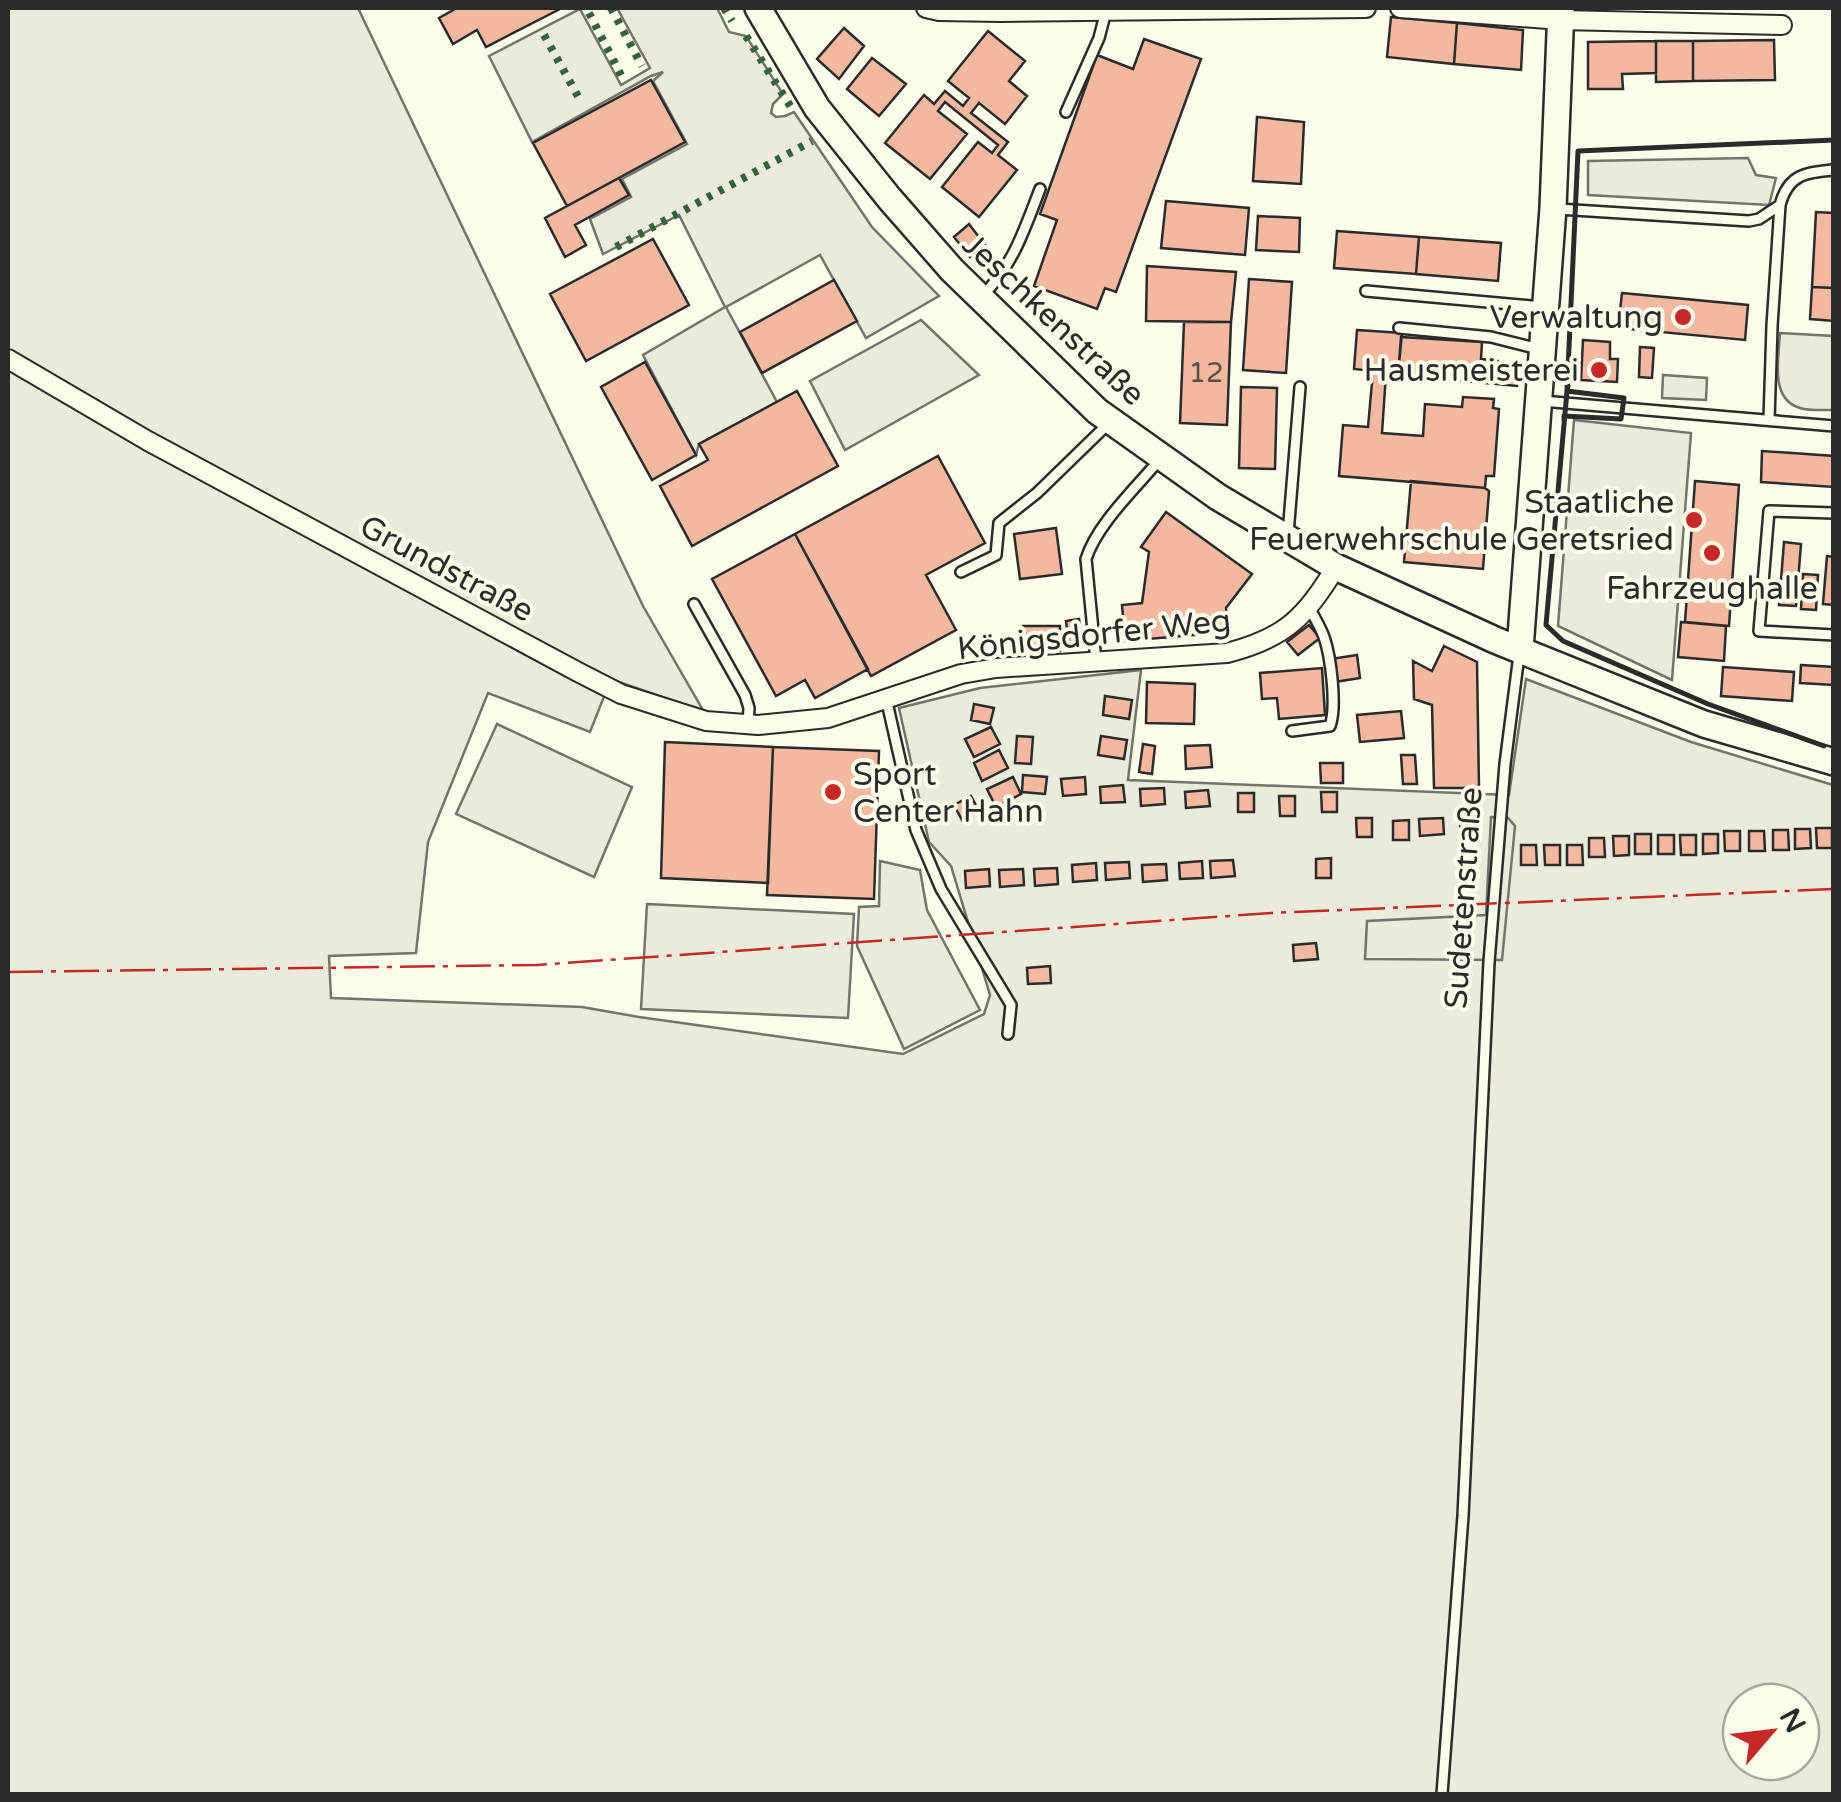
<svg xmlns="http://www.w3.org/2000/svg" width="1841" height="1802" font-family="'Varela Round',sans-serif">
<rect width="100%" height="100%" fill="#fdfbea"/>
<path fill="#ecebdb" stroke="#74746e" stroke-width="2.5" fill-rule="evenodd" d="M8,8H358L643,606L704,712L611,679L590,732L488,693L428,842L416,953L329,956L331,998L582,1007L639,1017L903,1054L984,1014L990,995L951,866L929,842L899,708L980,688L1141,670L1128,780L1509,795L1526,679L1691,742L1833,785V1794H8ZM1741,1702H1801V1762H1741Z
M1780,333L1833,336V410C1823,410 1810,411 1800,408C1769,399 1779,357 1780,333Z
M497,724L632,787L594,877L456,814Z
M647,904L854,914L848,1018L641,1009Z"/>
<path fill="#eceadb" stroke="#74746e" stroke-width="2.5" d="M617,8H717L729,32L746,36L783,94L773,104L771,113L776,117L785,116L794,112L872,227L939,296L866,338L820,255L726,307L777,402L699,444L696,455L643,355L725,307L679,215L603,254L590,219L631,197L622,179L687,144L653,81L663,72L651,76L532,142L489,56L580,9L621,85L650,68Z
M1748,158L1756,175L1776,178L1769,205L1588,195V161Z
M921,320L979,375L845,450L810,381Z
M1663,375L1707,378L1706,400L1662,398Z
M1574,420L1691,433L1672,680L1558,626Z
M1491,817L1508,818L1515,826L1502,960L1365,959L1367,921L1486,915Z
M880,861L920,870L927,910L980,1010L904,1049L857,946L859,907L879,906Z"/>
<path fill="#f2b8a0" stroke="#2b2b2b" stroke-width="2.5" d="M457,8H562L486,47L477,30L453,44L439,18Z
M1391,17L1457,23L1454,64L1387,57Z
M1457,23L1523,30L1521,70L1454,64Z
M844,28L864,46L839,79L817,59Z
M988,31L1025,61L1009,81L1027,96L1005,124L979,103L971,113L1008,142L998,155L1017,170L979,217L942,187L978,142L992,153L998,145L945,102L938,111L967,134L930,179L885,143L924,95L934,104L945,91L963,106L969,98L948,81Z
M1144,39L1201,59L1116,292L1105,288L1097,309L1034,286L1057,220L1040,214L1097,55L1133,69Z
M1774,40L1775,80L1693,81V41Z
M1656,41V73L1622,74L1623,89H1588V42Z
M1656,41H1693V81L1656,82Z
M872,58L906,84L879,116L847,89Z
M651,80L685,142L567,206L533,143Z
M1257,117L1304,122L1301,184L1253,181Z
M619,178L629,195L575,225L586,245L565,257L545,218Z
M1166,201L1249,208L1245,255L1161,248Z
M1816,212L1834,213V288L1812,287Z
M1258,216L1300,218L1299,252L1256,250Z
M969,224L985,245L970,257L954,237Z
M1337,231L1419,237L1416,274L1334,268Z
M1419,237L1501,243L1498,281L1416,274Z
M653,239L689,305L586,361L550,294Z
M1147,266L1236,272L1231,322L1146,321Z
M1249,279L1292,282L1286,373L1243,370Z
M834,280L857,321L762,373L740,332Z
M1812,287L1834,288V321L1810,319Z
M1622,293L1748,305L1745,340L1618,328Z
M1184,322H1231L1227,425L1180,423Z
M1357,330L1402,333L1398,375L1386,374L1382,433L1423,436L1425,404L1462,407L1463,397L1494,399L1493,408L1499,409L1494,476H1486L1485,488L1339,476L1343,425L1368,427L1373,371L1354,369Z
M1401,337L1482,342L1481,359L1498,361L1500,366L1518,368L1517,386L1398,375Z
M1583,340L1610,342V359H1618L1617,382L1581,380Z
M1640,347L1654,348L1652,378L1639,377Z
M645,362L696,455L652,480L601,387Z
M1241,387L1277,388L1275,469L1239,468Z
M797,391L838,466L692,546L660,486L708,460L699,444Z
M1762,451L1834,456V487L1761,482Z
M938,456L985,543L926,575L956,630L871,676L795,534Z
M1411,481L1485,488L1489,491L1483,569L1404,562Z
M1695,481L1739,485L1729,626L1685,622Z
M1166,512L1252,574L1226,608L1228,632L1125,641L1122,605L1142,603L1149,552L1141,547Z
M1056,528L1062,574L1020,579L1014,534Z
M795,534L868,669L815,698L805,680L776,696L712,579Z
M1784,542L1801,544L1796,606L1779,605Z
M1827,556L1834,557V605L1823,604Z
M1803,574L1818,575L1816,610L1801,609Z
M1079,619L1082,644L1069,645L1066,621Z
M1681,622L1726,626L1724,661L1678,657Z
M1309,625L1320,638L1298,655L1287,642Z
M1023,626H1060V651L1023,650Z
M1444,646L1477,662L1479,788H1434L1432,705L1414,699L1413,661L1432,671Z
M1357,655L1360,678L1335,682L1331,659Z
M1801,665L1834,667V685L1800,683Z
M1723,667L1794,672L1792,701L1721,696Z
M1322,668L1325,715L1279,719L1277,698L1262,699L1260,673Z
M1147,682L1195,684L1194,724L1146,723Z
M1105,696L1132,700L1129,719L1103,715Z
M974,704L994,708L990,724L971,720Z
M1401,711L1404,738L1360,742L1357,715Z
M991,727L1000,744L974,757L965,739Z
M1017,736L1033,737L1031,764L1015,763Z
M1101,736L1127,740L1124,759L1098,755Z
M665,742L773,747L768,883L661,878Z
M1143,744L1155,746L1152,774L1139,772Z
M1210,745L1212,767L1186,769L1185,746Z
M773,747L879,751L874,899L767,895Z
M999,750L1008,768L982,781L974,763Z
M1401,755H1415L1417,784H1403Z
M1320,763H1343V783H1321Z
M1023,775L1047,777L1045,794L1022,792Z
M1013,777L1021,794L996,807L987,789Z
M1085,777L1086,794L1063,796L1061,779Z
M1123,785L1125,802L1101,803L1100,787Z
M1164,788L1165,804L1141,806L1140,789Z
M1208,790L1210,806L1186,808L1185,792Z
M1321,792H1337V812H1322Z
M1238,793H1254V812H1238Z
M971,796L979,811L962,820L954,805Z
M1279,796H1295V816H1280Z
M1356,818H1372V837H1357Z
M1443,818L1444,834L1420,836L1419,819Z
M1460,819H1476V838H1461Z
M1409,820V840H1393V821Z
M1816,828H1832V848H1817Z
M1795,829H1810L1811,848L1795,849Z
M1773,830H1788L1789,850H1773Z
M1724,831H1740V851H1725Z
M1749,831H1764L1765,851H1749Z
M1635,834H1651V854H1635Z
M1703,834H1718V853L1703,854Z
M1658,835H1674V854H1658Z
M1680,835H1696V855H1681Z
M1613,836H1629V855L1614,856Z
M1589,838H1604L1605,857H1589Z
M1521,845H1536L1537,865H1521Z
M1544,845H1560V865H1545Z
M1567,845H1582L1583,865H1567Z
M1331,858V878H1316V859Z
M1233,860L1235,876L1211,878L1210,861Z
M1202,861L1203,878L1180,879L1179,863Z
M1129,862L1130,878L1106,880L1105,863Z
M1096,863L1097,880L1073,882L1072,865Z
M1166,864L1167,880L1143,882L1142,865Z
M1057,868L1058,884L1035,886L1034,869Z
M989,869L990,886L966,888L965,871Z
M1023,869L1024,885L1000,887L999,870Z
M1316,943L1318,959L1294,961L1293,945Z
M1050,966L1051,983L1028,984L1027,968Z"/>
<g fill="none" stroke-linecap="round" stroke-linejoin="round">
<defs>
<path id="lane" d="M1066,112L1099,38L1106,11
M1558,209L1749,221L1759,219L1780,205
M1366,291L1542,307
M982,296C1013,266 1025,228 1040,189
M1399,328L1491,337L1539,349
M1542,401L1834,426
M1769,420L1772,326L1780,205C1788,175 1805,172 1834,170
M1834,513L1769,511L1759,631L1834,635
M1288,534L1300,387
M961,572L996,555L999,523L1037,493L1109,423
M694,604L745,695L749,708L748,724
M1096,661L1086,559C1097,524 1136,488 1160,459
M886,698L916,830L941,889L1011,1005L1008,1034
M1292,731L1330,726C1337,707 1331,657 1324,637C1320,626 1314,617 1309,607
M1442,1794L1463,1516L1489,962L1505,764L1519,655"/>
<path id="street" d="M926,8L939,11L1001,12L1366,8
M1400,8L1561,20L1782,25
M8,359L148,441L578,672L621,694L706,721L758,725L828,718L961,674L996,668L1227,653C1286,638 1305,617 1336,567"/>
<path id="secondary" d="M758,8L817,108L889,198L952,270L1097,411L1218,497L1336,567L1495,640L1704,724L1834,762
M1520,649L1553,208L1561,8"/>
</defs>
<use href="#lane" stroke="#2b2b2b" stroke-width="14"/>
<use href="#street" stroke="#2b2b2b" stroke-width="22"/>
<use href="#secondary" stroke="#2b2b2b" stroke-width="30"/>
<use href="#lane" stroke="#fdfbea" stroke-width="9"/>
<use href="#street" stroke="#fdfbea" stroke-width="18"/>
<use href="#secondary" stroke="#fdfbea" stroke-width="25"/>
<path stroke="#34623c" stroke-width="8" stroke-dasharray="5 8" stroke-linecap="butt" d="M611,8L642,66
M724,8L732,21
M589,13L622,77
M544,35L580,100
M746,36L794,112
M616,247L812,141"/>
<path stroke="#2b2b2b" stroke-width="5" d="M1564,420V416L1621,419L1624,398L1567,391L1568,386
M1824,746L1708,704L1563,641L1546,625L1567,391L1578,151L1834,140"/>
<path stroke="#c62828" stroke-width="2.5" stroke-dasharray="35 8 5 8" stroke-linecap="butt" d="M8,972L537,965L1271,913L1834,889"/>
</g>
<g fill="#c62828" stroke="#fdfbea" stroke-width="4">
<circle cx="1683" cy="317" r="10"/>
<circle cx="1599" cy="370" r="10"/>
<circle cx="1694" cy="520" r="10"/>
<circle cx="1712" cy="553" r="10"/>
<circle cx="833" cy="792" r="10"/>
</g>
<g text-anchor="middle" stroke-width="8" stroke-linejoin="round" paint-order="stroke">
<g font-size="28" fill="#5d4e48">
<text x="1206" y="382">12</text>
</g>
<g font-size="32" fill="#2b2b2b" stroke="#fdfbea" text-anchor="end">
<text x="1663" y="328">Verwaltung</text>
<text x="1579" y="381">Hausmeisterei</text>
<text x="1674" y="513">Staatliche<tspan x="1674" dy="37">Feuerwehrschule Geretsried</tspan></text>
<text x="1712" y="599" text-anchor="middle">Fahrzeughalle</text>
<text x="853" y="785" text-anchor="start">Sport<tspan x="853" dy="37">Center Hahn</tspan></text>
</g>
<g font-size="32" fill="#2b2b2b" stroke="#fdfbea">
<text transform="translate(1054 319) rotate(43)" y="11">Jeschkenstraße</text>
<text transform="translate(447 568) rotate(28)" y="11">Grundstraße</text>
<text transform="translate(1094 634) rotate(-6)" y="11">Königsdorfer Weg</text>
<text transform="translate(1463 898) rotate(-86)" y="11">Sudetenstraße</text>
</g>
</g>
<rect width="1841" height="1802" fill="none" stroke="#2b2b2b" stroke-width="20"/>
<g transform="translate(1771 1732) rotate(62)"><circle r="48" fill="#fdfbea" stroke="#a9a89e" stroke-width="2.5"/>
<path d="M0-8L18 38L0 25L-18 38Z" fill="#c62828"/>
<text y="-15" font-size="28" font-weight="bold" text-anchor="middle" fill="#2b2b2b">N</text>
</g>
</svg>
